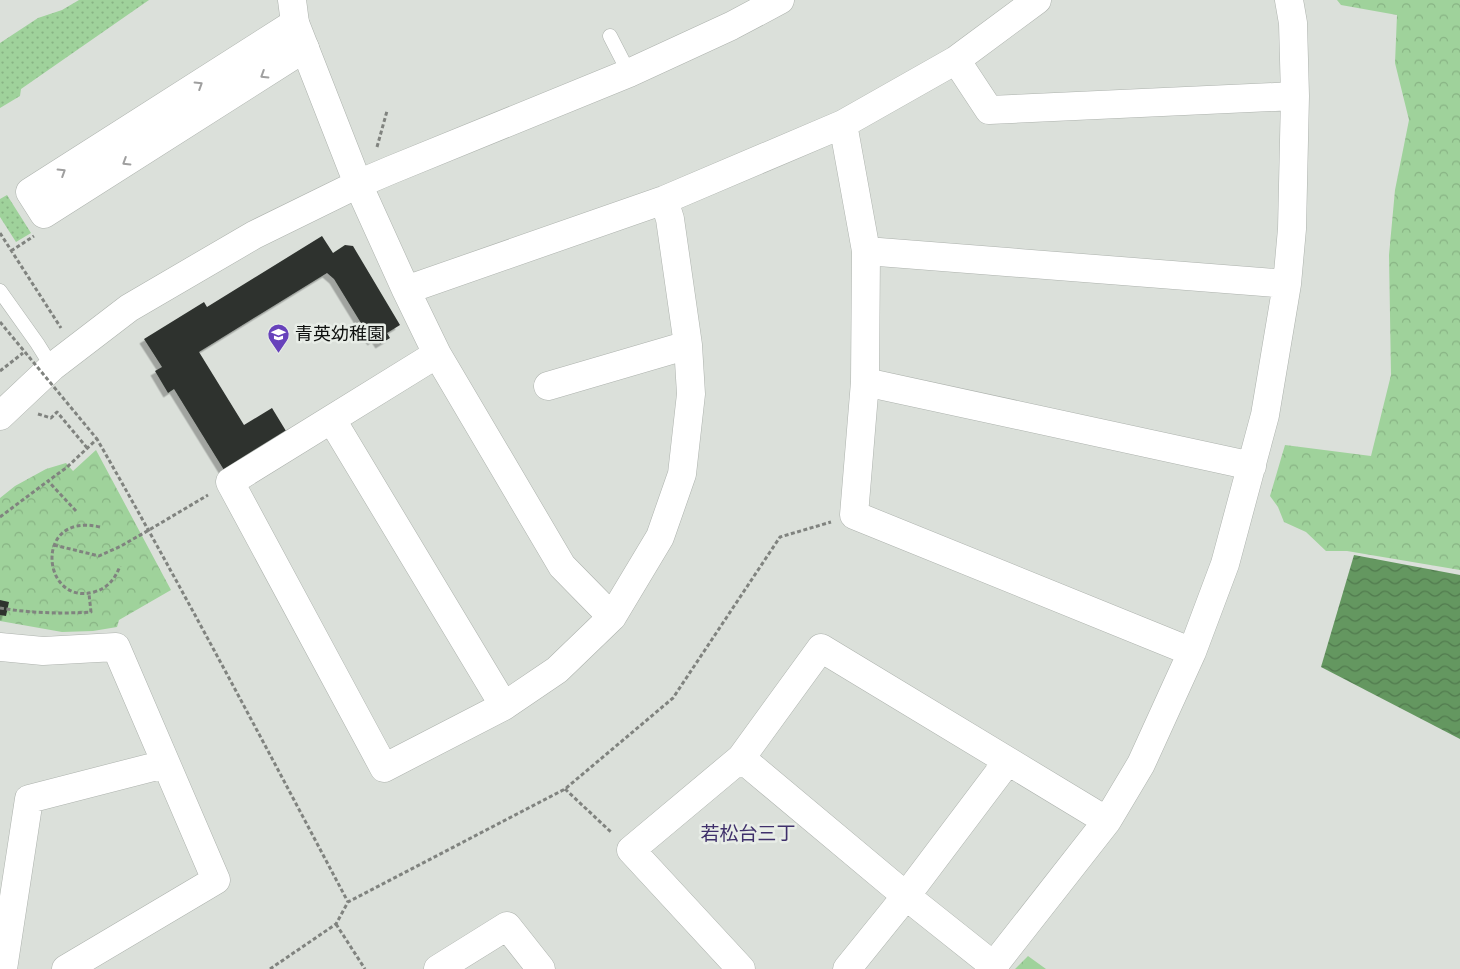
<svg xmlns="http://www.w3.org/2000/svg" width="1460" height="969" font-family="Overpass,'Noto Sans JP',sans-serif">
<defs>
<pattern id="grass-dots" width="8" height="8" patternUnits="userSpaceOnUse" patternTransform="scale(1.25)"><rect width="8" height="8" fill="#9fd29b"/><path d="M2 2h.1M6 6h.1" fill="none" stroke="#88b384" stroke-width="1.8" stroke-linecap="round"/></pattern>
<pattern id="forest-crowns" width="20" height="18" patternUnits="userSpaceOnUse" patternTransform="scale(1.25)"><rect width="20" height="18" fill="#9fd29b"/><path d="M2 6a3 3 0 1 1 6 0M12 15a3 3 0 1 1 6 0" fill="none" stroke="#88b384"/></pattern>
<pattern id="water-waves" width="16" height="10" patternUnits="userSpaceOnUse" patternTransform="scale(1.25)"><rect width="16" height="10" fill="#649760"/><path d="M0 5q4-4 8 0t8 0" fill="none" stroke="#517a4e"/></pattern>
<filter id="shadow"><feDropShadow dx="-4.5" dy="4.5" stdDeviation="0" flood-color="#0004"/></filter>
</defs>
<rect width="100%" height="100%" fill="#dbe0da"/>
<path fill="url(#grass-dots)" d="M79,0H149L21,89L20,96L0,108V43L38,18L62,10Z
M7,195L31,233L16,242L0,217V199Z"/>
<path fill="url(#forest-crowns)" d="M1337,0H1460V570L1347,551H1326L1306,532L1284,522L1278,507L1270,496L1285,445L1371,456L1391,375L1389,255L1395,190L1409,120L1395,63L1397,15L1341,5Z
M96,450L171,590L119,620L117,627L93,631L62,632L0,621V498L15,486L46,469L66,463L73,471Z
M1028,956L1046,969H1015Z"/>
<path fill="url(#water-waves)" d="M1354,555L1460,575V739L1321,667Z"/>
<path fill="#2e322e" filter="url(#shadow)" d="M322,236L333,253L345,245L353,246L400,325L387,333L390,338L380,344L376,338L372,341L334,279L327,273L199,352L244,425L272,408L286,431L224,470L174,389L168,393L155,371L162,367L144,339L204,302L207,307Z
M0,600L9,602L6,616L0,615Z"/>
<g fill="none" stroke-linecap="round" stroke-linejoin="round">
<defs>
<path id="service" d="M610,36L629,73
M0,291L37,343L52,367"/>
<path id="minor" d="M295,23L30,192L44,214L305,48
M956,60L989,110L1295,96
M843,124L866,251L865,382L854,515L1192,652
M358,184L406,290L437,354L562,566L612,617
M866,251L1287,284
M406,290L664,200L843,124L956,60L1037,0
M437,354L230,482L384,768L504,706L557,670L612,617L660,537L682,474L691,394L688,345L670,219L664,200
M865,382L1252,466
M548,386L688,345
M332,420L504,706
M0,647L43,651L116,647L216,880L66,969
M741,758L906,896L994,966
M3,969L29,799L165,764
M438,969L507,926L541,969
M741,969L631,850L741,758L821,648L1107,821L1141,764L1192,652L1225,564L1265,415L1287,284L1292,229L1295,96L1293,23L1289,0
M847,969L906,896L1007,762
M991,969L1107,821"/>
<path id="tertiary" d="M292,0L295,23L358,184
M0,416L52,367L129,308L254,235L358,184L391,170L629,73L731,26L780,0"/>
</defs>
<use href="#service" stroke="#adb2ad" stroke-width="15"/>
<use href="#minor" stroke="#adb2ad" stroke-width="29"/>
<use href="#tertiary" stroke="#adb2ad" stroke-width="29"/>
<path stroke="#80837f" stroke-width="3" stroke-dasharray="4 2.5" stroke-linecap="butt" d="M377,147L387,111
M0,233L61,328
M11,251L34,236
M0,371L23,353
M38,414L51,418L57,412L88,449
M76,511L48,481L66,468L97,439C184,591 266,747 348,902
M0,517L48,481
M100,527C32,511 42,607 94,592C108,588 115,579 120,566
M54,545L99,556L121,546L149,530L208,495
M0,608C30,613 61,614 91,612L89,594
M565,789L612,833
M336,924L365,969
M270,969L336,924L348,902L565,789L673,698L780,537L831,522"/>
<use href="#service" stroke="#fff" stroke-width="14"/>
<use href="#minor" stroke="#fff" stroke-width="28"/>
<use href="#tertiary" stroke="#fff" stroke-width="28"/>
<path stroke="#80837f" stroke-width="3" stroke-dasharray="4 2.5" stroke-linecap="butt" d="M0,322L97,439"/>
</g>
<defs><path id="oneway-chevron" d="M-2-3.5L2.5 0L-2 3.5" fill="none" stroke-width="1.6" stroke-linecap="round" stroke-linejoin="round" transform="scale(1.25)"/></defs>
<g stroke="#9f9f9f">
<use href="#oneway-chevron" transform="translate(264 75) rotate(148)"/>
<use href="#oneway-chevron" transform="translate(199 85) rotate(-32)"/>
<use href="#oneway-chevron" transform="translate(126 162) rotate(148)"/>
<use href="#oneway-chevron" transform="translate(62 172) rotate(-32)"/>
</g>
<defs>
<symbol id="school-pin" viewBox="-11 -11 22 30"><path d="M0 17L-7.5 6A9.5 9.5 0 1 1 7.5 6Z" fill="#6742bb" stroke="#e8ede7"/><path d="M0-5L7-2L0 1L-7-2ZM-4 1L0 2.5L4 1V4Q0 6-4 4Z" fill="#fff"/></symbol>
</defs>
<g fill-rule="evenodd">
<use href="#school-pin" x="266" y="322" width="25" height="34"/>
</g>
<g text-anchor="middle" stroke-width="5" stroke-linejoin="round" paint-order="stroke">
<g font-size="18" fill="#0e100e" stroke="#e8ede7" text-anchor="start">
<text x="295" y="340">青英幼稚園</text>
</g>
<g font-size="19" fill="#3f306b" stroke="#e8ede7">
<text x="748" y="840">若松台三丁</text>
</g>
</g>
</svg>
